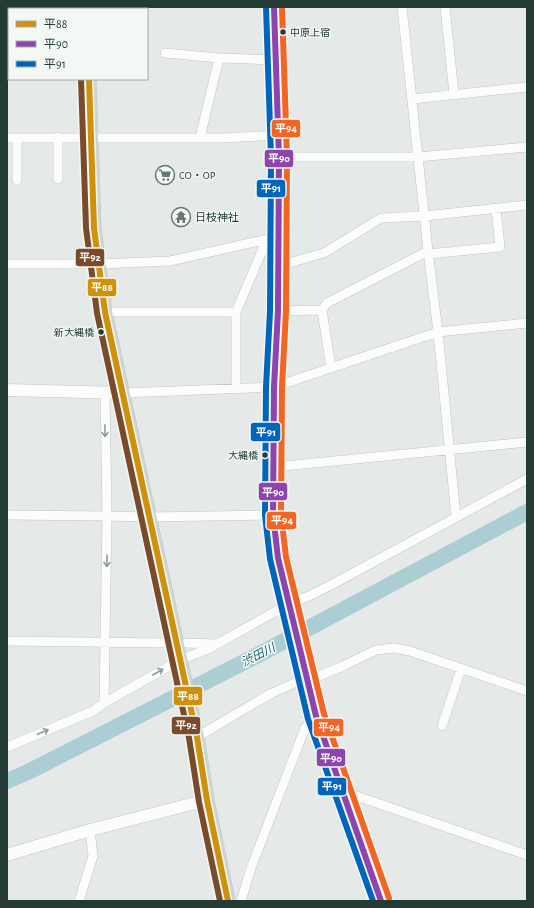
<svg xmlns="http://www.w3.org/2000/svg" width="534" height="908" font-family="'Alegreya Sans','Noto Sans JP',sans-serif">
<rect width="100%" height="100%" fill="#e5e9e7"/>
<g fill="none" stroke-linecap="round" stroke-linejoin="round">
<path stroke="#aaced3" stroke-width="16" d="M7,781L28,772L258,655L527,512"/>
<defs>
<path id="street" d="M402,7L428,251L438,332L456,517
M445,7L454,94
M7,8L39,7
M165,53L219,58L275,60
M412,99L527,87
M7,138H224L279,135
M200,138L219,58
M279,157H418L527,147
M58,179V137
M17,180V138
M428,254L500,247L496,209
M7,264H99L170,261L277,237
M278,266L324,253L381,218L425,216L527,205
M278,311L322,310
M105,312H236
M331,368L322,310L327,303L428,251
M236,389V312L267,239
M122,393L274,387L438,332L527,323
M273,467L527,442
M7,515L107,516L149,517L273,515
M7,641L163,643
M186,643L216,644
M307,681L343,666L376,650L394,648L410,651L527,691
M104,703L107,516L105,392
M442,726L461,669
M197,737L272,693L306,678
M7,747L93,711L104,703L180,660L208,649L289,604L309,596L331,585L527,479
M342,791L527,855
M79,901L93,856L90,830
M241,901L251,868L305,728L316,716"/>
<path id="secondary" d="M274,7L279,157L278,311L274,387L273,515L278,558L316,716L381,901
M7,390L122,393
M7,855L90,830L207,800"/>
<path id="primary" d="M87,7V9
M89,79L94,228L105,312L197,737L207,800L228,901"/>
</defs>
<use href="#street" stroke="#c2c6c4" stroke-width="10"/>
<use href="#secondary" stroke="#c0c7c4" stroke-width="13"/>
<use href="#primary" stroke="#c1c8c6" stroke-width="15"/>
<use href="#street" stroke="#fbfcfb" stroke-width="9"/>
<use href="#secondary" stroke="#fbfcfb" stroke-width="12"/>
<use href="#primary" stroke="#cfd5d3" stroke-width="14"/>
<defs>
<path id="bus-1" d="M89,79L94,228L105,312L197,737L207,800L228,901"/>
<path id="bus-2" d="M274,7L279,157L278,311L274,387L273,515L278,558L316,716L381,901"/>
<path id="bus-3" d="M266,7L271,157L270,311L266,387L265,515L270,559L308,719L373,901"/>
<path id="bus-4" d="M282,7L287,157L286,311L282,387L281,515L286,557L324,714L389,898"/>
<path id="bus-5" d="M81,79L86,228L97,313L189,738L199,802L220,901"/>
</defs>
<use href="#bus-1" stroke="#f3f8f5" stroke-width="9"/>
<use href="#bus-2" stroke="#f3f8f5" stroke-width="9"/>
<use href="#bus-3" stroke="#f3f8f5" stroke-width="9"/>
<use href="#bus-4" stroke="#f3f8f5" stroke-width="9"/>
<use href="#bus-5" stroke="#f3f8f5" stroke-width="9"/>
<use href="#bus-1" stroke="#cd910b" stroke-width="6"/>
<use href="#bus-2" stroke="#8e44ad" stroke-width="6"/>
<use href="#bus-3" stroke="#0065bd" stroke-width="6"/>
<use href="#bus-4" stroke="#f26522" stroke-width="6"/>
<use href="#bus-5" stroke="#7a4b2a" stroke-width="6"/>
</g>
<defs><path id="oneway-shaft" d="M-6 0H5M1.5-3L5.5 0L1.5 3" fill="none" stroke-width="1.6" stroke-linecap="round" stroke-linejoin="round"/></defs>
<g stroke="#909c98">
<use href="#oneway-shaft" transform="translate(105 431) rotate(89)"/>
<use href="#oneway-shaft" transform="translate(107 561) rotate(91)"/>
<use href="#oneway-shaft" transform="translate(158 672) rotate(-30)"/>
<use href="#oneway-shaft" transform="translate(43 732) rotate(-23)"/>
</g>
<defs>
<symbol id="supermarket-ring" viewBox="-11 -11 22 22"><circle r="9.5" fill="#f3f8f5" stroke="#687873" stroke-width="1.5"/><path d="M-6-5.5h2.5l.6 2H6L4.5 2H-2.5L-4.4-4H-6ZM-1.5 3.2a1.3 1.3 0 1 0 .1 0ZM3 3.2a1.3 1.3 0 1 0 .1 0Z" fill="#687873"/></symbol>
<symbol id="temple-ring" viewBox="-11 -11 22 22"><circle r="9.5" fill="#f3f8f5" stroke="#687873" stroke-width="1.5"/><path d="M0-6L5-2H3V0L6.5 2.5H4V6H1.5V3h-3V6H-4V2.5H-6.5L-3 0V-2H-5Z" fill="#687873"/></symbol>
</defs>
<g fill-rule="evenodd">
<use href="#supermarket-ring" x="154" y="164" width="22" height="22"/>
<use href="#temple-ring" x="170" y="206" width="22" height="22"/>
</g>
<g fill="#243b35" stroke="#f3f8f5" stroke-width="1.5">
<circle cx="283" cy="32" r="3.5"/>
<circle cx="101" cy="332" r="3.5"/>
<circle cx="265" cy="455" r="3.5"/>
</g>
<g text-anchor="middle" stroke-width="3" stroke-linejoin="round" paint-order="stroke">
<g font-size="10" fill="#243b35" stroke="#f3f8f5" text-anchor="end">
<text x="290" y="36" text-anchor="start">中原上宿</text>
<text x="94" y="336">新大縄橋</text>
<text x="258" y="459">大縄橋</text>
</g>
<g font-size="11" fill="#243b35" stroke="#f3f8f5" text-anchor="start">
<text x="179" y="179">CO・OP</text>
<text x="195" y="221">日枝神社</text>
</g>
<g font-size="12" font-style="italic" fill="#236471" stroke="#f3f8f5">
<text transform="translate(258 655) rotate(-27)" y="4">渋田川</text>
</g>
</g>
<g stroke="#f3f8f5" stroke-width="1.5">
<rect x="271" y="119" width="30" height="19" rx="4" fill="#f26522"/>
<rect x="264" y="149" width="30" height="19" rx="4" fill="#8e44ad"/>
<rect x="256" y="179" width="30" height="19" rx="4" fill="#0065bd"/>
<rect x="75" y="248" width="30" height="19" rx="4" fill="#7a4b2a"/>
<rect x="87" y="278" width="30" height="19" rx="4" fill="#cd910b"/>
<rect x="250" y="422" width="31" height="20" rx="4" fill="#0065bd"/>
<rect x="258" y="482" width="30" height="19" rx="4" fill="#8e44ad"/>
<rect x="266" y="511" width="31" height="19" rx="4" fill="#f26522"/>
<rect x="173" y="686" width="30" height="20" rx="4" fill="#cd910b"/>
<rect x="171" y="716" width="30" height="19" rx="4" fill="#7a4b2a"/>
<rect x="313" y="718" width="31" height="19" rx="4" fill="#f26522"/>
<rect x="316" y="748" width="30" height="19" rx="4" fill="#8e44ad"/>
<rect x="317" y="777" width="30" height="19" rx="4" fill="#0065bd"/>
</g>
<g font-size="11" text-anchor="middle" font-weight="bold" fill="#fff">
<text x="286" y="132">平94</text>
<text x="279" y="162">平90</text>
<text x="271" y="192">平91</text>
<text x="90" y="261">平92</text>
<text x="102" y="291">平88</text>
<text x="266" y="436">平91</text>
<text x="273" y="496">平90</text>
<text x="282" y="524">平94</text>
<text x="188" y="700">平88</text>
<text x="186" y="729">平92</text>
<text x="329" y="731">平94</text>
<text x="331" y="762">平90</text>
<text x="332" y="790">平91</text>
</g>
<rect width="534" height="908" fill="none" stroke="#243b35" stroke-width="16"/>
<rect x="8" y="8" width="140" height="72" fill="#f3f8f5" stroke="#a0aca8"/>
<rect x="16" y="21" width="20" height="6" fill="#cd910b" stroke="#a0aca8"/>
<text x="44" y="28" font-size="12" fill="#243b35">平88</text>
<rect x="16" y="41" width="20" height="6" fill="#8e44ad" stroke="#a0aca8"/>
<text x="44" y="48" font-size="12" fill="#243b35">平90</text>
<rect x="16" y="61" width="20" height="6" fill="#0065bd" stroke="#a0aca8"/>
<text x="44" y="68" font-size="12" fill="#243b35">平91</text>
</svg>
